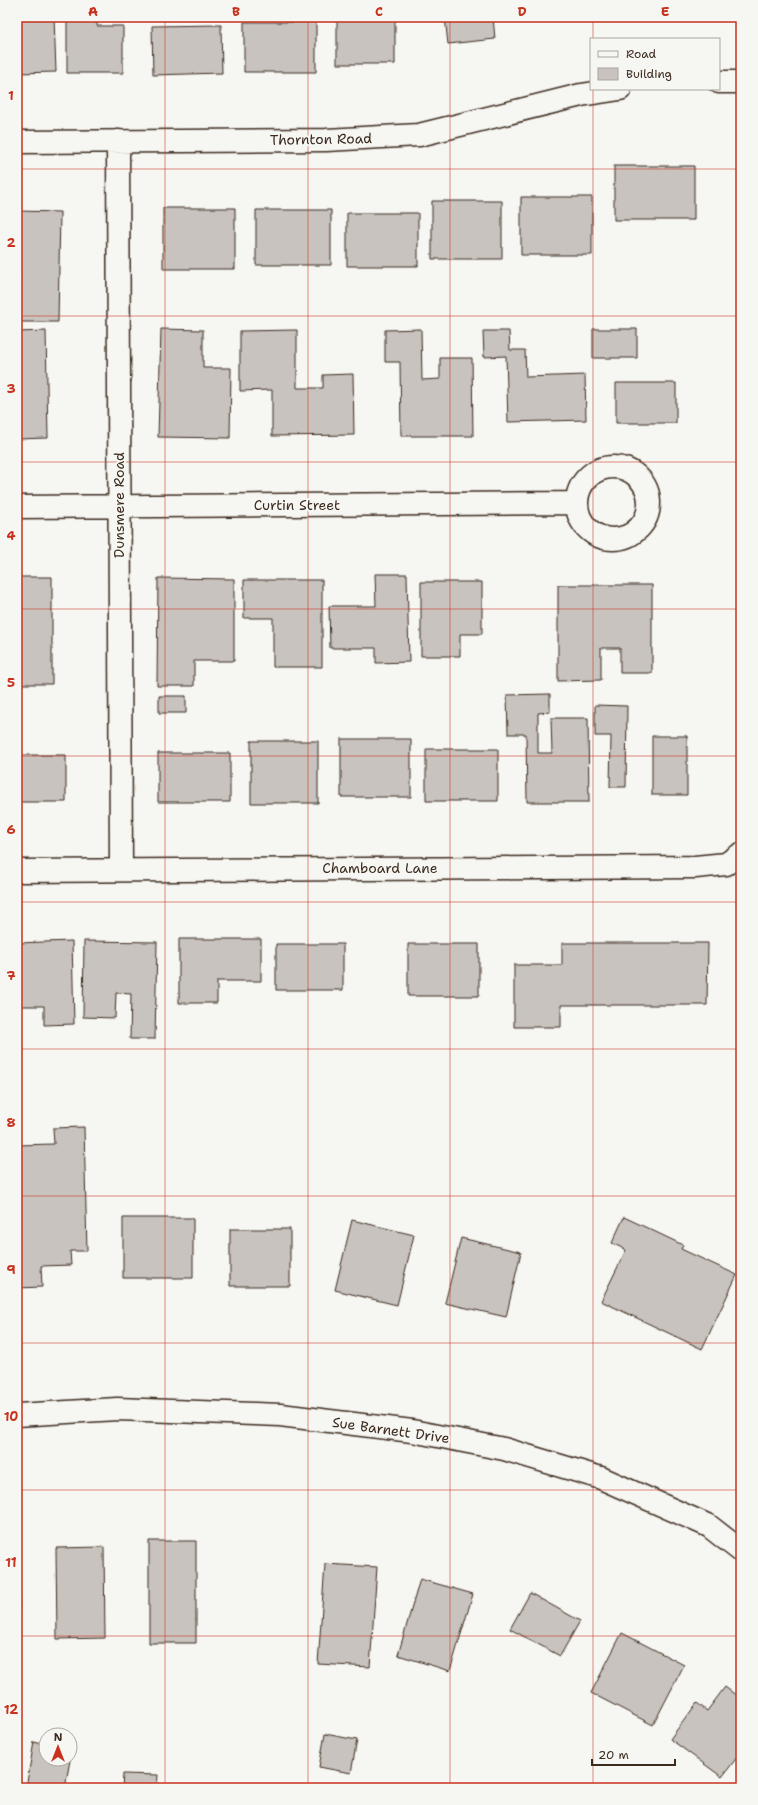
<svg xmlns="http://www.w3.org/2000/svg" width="758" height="1805" font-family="'Shantell Sans',sans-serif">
<rect width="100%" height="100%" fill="#f6f6f2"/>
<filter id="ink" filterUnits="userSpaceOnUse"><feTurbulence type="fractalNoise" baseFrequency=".025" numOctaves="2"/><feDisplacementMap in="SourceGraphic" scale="8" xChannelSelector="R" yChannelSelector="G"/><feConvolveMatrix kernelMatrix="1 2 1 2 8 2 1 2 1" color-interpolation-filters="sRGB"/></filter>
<g filter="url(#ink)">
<path fill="#c8c3be" stroke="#3b2a1e" d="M28,17H54L56,72L17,73V19H28Z
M67,17H97V26H123V73H67Z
M337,17H395V64H337Z
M445,17H493L495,39L448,44Z
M613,17H655L614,20Z
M244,22H316V72H244Z
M221,25L222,73L153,75L152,26Z
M614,166H694V220H614Z
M521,197H592V255H521Z
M432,201H502V259H432Z
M163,208H235V269H163Z
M256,210H331V265H256Z
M17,211L60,212L58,322H19L20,274H17Z
M347,213H418V266H347Z
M161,329L203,330V368H231L230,438L158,437Z
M421,329L422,380L440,379V358H472L473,436H401L400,362H385V330Z
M593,329H637V358H593Z
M297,330V388H323V375L353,374L354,435L272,436V390L240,391V331Z
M46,331L48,438L17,439V332Z
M483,331H509L510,350H525L526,377L585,375L586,420L508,422L506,356L484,357Z
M616,383H676V423H616Z
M375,574H407L409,662L376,663V648H330L329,606H376Z
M17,577H52V684H19V656H17Z
M158,578L234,579V661H194V686H157Z
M244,580H322V667H273V618H244Z
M421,582H482V634H460V656H421Z
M558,585H652V673H620V648H601V680L558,681Z
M550,694V712L538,713V753H552L551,718H588L589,802H527L526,734H508L507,695Z
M159,696H186V713H159Z
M595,705L627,706L626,787H610L611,736H595Z
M652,736H687V795H652Z
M341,739H411V797H341Z
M251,741H318V803H251Z
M426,749H498V801H426Z
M158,753H230V802H158Z
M17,755H66V802H17Z
M179,939H261V981H217V1003H179Z
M72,941L74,1024L44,1025V1006H17V943Z
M84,941L157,942L155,1039H130L131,994L116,993L115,1018L83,1017Z
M562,943H708L707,1005H561V1027H514V965H562Z
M276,944H343V990H276Z
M408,944H479V996H408Z
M84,1127L87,1251H70L71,1265L41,1266L42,1287L17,1288V1145L54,1144L53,1128Z
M624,1217L683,1245L681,1249L737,1275L702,1349L601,1301L626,1250L612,1243Z
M123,1218H193V1278H123Z
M352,1220L414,1235L397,1305L335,1290Z
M230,1229H290V1286H230Z
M461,1238L521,1252L506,1317L445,1303Z
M149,1541H196V1643H149Z
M104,1547L105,1638L57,1639L56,1548Z
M325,1564L377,1567L370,1667L318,1664Z
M17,1578H19V1651H17Z
M420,1579L473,1594L450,1671L398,1655Z
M530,1593L580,1621L560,1656L510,1629Z
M622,1633L684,1665L653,1725L591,1693Z
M725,1687L741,1699V1752L722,1777L670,1739L697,1703L707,1711Z
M325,1734L357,1740L351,1773L319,1767Z
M34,1742L46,1745V1759H70V1749H72L65,1788H26Z
M123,1774L158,1775L157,1788H122Z"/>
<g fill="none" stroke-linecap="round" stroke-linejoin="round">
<defs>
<path id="street" d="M719,82H741
M118,141L121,870
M17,142L326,140L419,135L581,95L620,89
M577 503a36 36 0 1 1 72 0a36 36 0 1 1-72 0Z
M17,507L576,503
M17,871L695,867L726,864L741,854
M17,1415L117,1409L280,1415L412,1431L504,1449L601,1478L709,1526L741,1551"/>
</defs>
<use href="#street" stroke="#3b2a1e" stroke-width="25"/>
<use href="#street" stroke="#f6f6f2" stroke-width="22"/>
</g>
</g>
<path fill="none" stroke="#c8321e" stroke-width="1" stroke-opacity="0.55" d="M165,17V1788M308,17V1788M450,17V1788M593,17V39M593,89V1788M17,169H741M17,316H741M17,462H741M17,609H741M17,756H741M17,902H741M17,1049H741M17,1196H741M17,1343H741M17,1490H741M17,1636H741"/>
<g text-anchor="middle" stroke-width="4" stroke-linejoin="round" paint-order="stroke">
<g font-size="14" fill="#3b2a1e" stroke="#f6f6f2">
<text transform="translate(321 139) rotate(-1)" y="5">Thornton Road</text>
<text transform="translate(119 505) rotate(-90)" y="5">Dunsmere Road</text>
<text x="297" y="510">Curtin Street</text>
<text x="380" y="873">Chamboard Lane</text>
<text transform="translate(391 1430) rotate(8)" y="5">Sue Barnett Drive</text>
</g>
</g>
<rect width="758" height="1805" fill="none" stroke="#f6f6f2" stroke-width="44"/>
<rect x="590" y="38" width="130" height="52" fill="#f6f6f2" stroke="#aba49d"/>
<rect x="598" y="51" width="20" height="6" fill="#f6f6f2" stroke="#aba49d"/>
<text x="626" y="58" font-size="12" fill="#3b2a1e">Road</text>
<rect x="598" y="68" width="20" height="12" fill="#c8c3be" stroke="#aba49d"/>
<text x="626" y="78" font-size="12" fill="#3b2a1e">Building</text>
<g transform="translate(58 1747)"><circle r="19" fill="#f6f6f2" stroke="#aba49d"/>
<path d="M0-3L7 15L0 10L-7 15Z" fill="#c8321e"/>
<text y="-6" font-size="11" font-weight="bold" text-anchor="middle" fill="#3b2a1e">N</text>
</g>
<path d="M592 1759v6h83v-6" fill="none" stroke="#3b2a1e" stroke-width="2"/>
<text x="598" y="1759" font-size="12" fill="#3b2a1e" stroke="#f6f6f2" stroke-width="3" paint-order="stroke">20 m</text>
<rect x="22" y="22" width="714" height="1761" fill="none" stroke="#c8321e" stroke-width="1.5"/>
<g font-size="13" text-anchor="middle" font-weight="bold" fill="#c8321e">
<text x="93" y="16">A</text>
<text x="236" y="16">B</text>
<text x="379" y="16">C</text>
<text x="522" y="16">D</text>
<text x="665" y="16">E</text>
<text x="11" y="100">1</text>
<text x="11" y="247">2</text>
<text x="11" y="393">3</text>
<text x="11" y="540">4</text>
<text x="11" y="687">5</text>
<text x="11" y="834">6</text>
<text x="11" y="980">7</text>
<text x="11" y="1127">8</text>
<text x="11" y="1274">9</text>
<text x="11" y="1421">10</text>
<text x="11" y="1567">11</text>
<text x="11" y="1714">12</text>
</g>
</svg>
